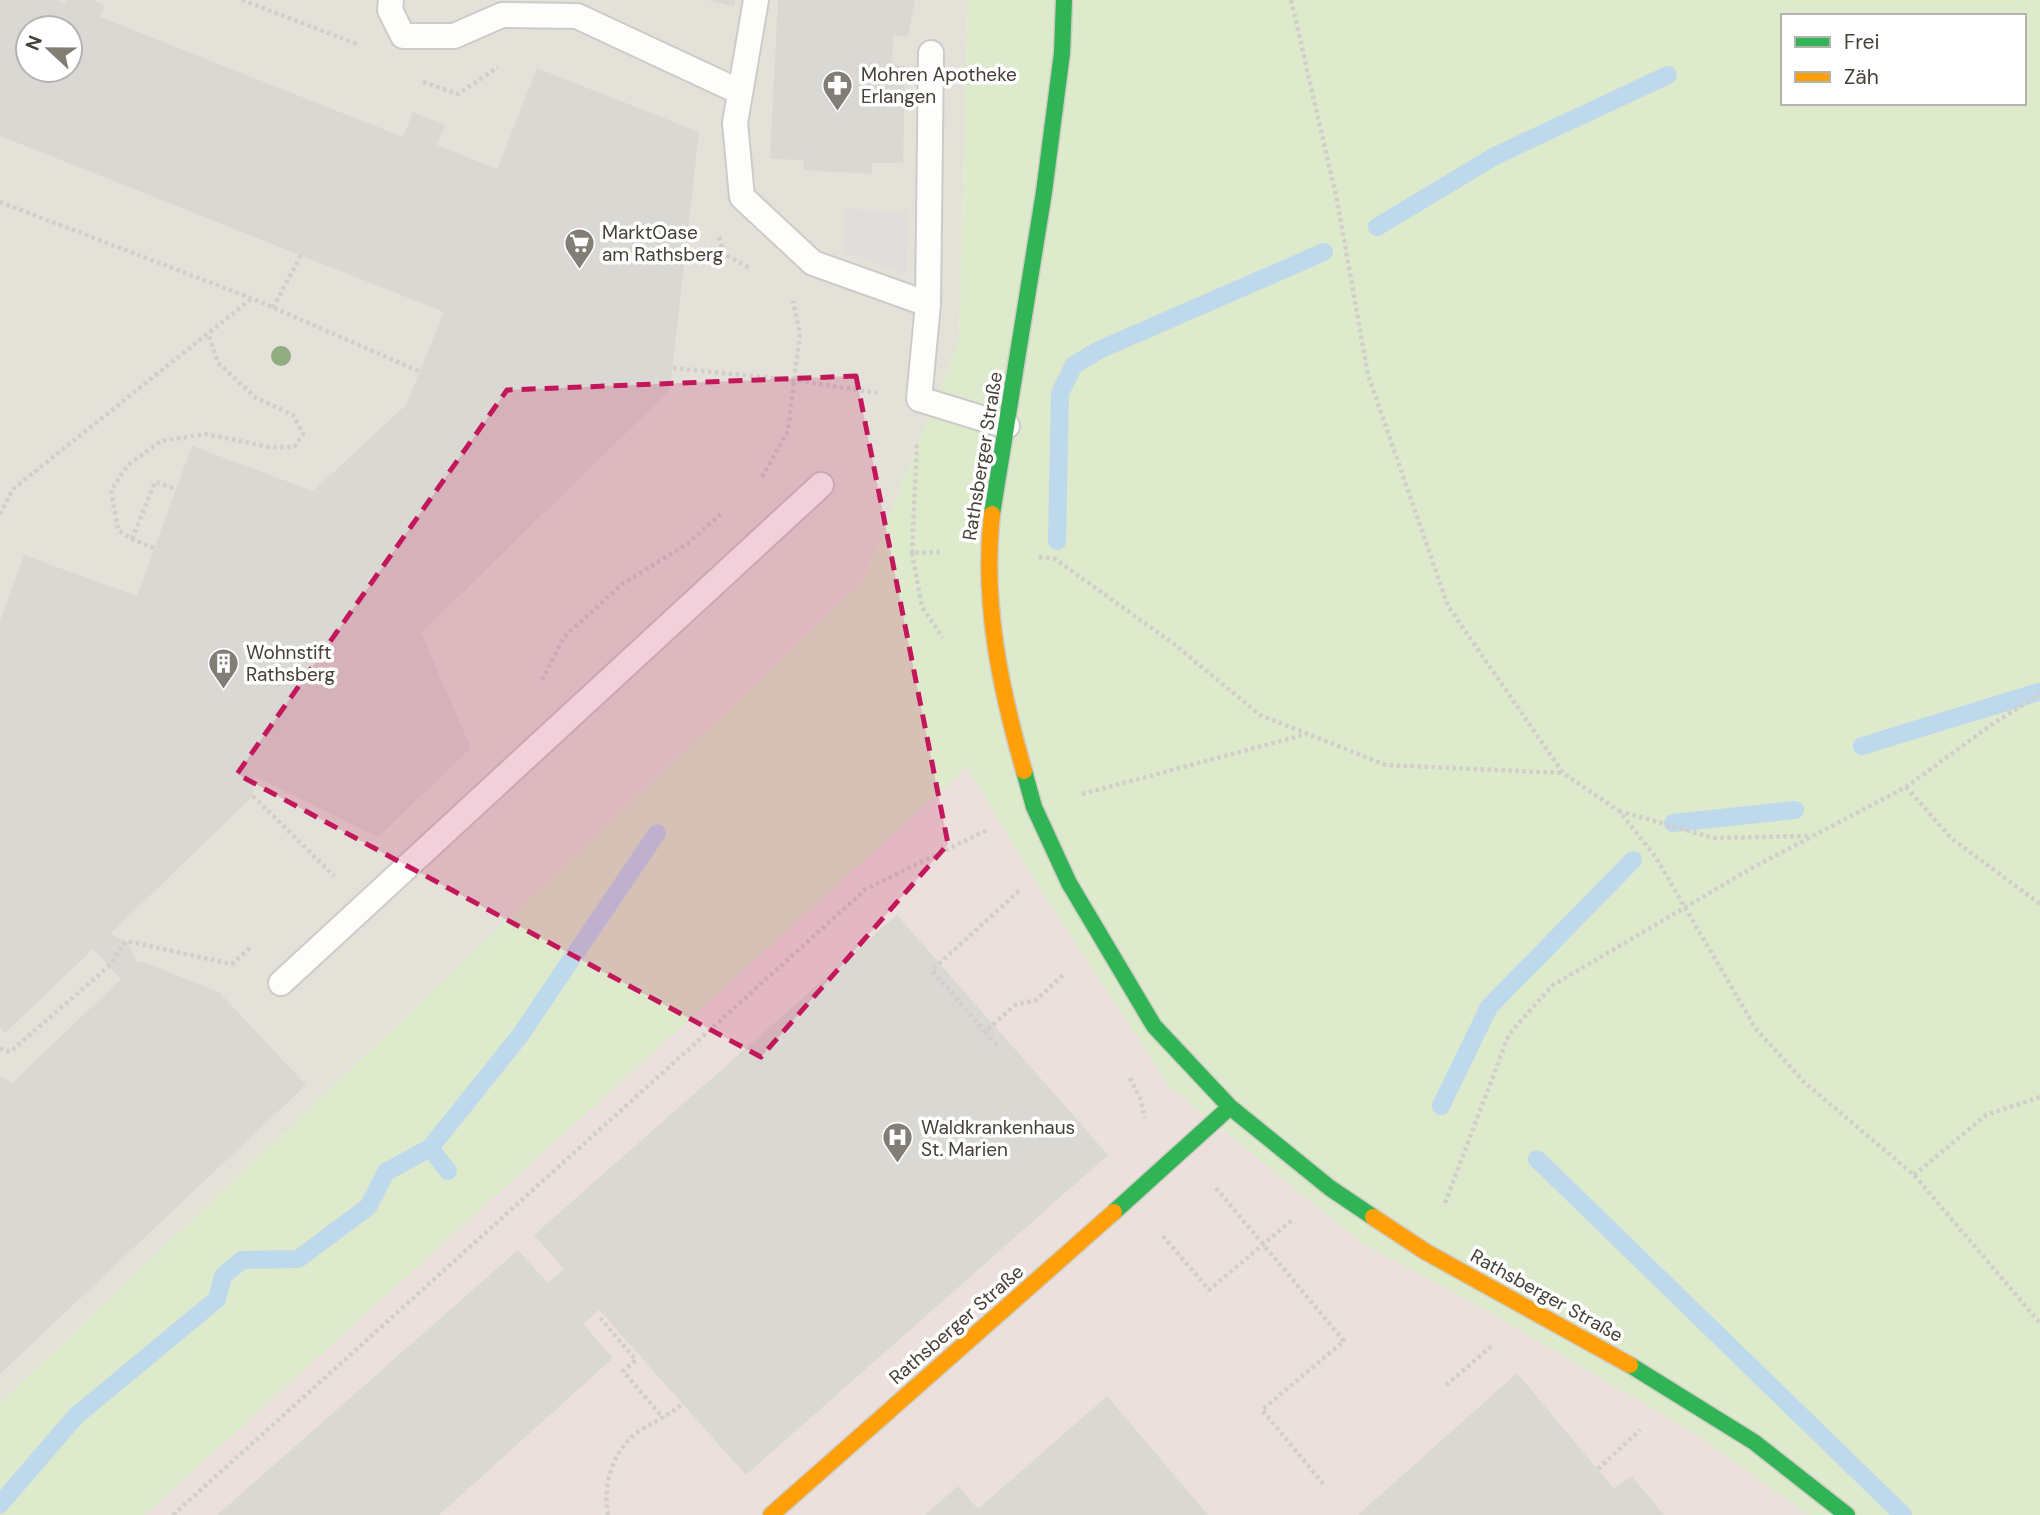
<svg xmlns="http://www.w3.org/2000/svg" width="2040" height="1515" font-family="'DM Sans',sans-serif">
<rect width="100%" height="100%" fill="#f0efeb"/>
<path fill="#e4e1d9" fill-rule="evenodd" d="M0,0H968L959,340L863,581L0,1403ZM28,28H70V70H28Z"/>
<path fill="#ebe0dc" d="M967,767L1034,879L1169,1086L1362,1243L1493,1314L1700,1437L1808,1515H145Z"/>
<path fill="#ddeacc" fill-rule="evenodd" d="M968,0H2040V1515H1808L1700,1437L1493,1314L1362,1243L1169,1086L1034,879L967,767L145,1515H0V1403L863,581L959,340ZM1783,16H2024V103H1783Z"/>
<path fill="#e0dedb" d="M845,209L908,212L906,273L844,252Z"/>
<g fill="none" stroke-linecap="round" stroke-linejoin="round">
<path stroke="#bed8ec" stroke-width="18" d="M1377,227L1495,156L1668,75
M1057,541L1060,393L1074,365L1099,350L1324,252
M1862,746L2039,692
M1673,823L1795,810
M1441,1106L1489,1007L1633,860
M430,1148L448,1171
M1537,1159L1903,1515
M0,1504L76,1416L217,1299L223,1276L242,1260L298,1259L368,1207L386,1172L430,1148L519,1037L657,833"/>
</g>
<path fill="#dad8d3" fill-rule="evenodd" d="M0,0H57L65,3L66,0H93L105,5L100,17L403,137L413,112L445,125L437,145L497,169L537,68L699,132L670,390L421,633L471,748L378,837L254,776L253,796L110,934L126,941L138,963L141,961L219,992L306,1085L0,1374V1076L12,1083L121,979L93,949L5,1033L0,1027V621L24,555L137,596L192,446L313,491L406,405L444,312L0,136ZM28,28H70V70H28Z
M707,0H735L734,7Z
M778,0H915L908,36H893L892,64L905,66L903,163H872V174L803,170L804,160L770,159Z
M897,915L1108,1155L746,1475L599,1310L583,1324L613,1358L439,1515H217L518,1250L548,1283L564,1269L534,1235Z
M1517,1373L1614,1489L1632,1476L1664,1515H1358Z
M1107,1396L1208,1515H925L958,1486L978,1509Z"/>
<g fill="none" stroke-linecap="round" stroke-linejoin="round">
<defs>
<path id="lane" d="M391,0L390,10L403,36H454L502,15L577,16L740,92
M756,0L735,123L742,197L813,263L928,304L919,399L1007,426
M928,304L931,53
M281,983L821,485"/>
<path id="fast" d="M992,514L1044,192L1062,53L1064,0
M1024,771L1034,807L1069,883L1154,1026L1230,1107L1330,1188L1373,1217
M1114,1212L1230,1107
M1630,1365L1754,1442L1847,1515"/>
<path id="slow" d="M992,514C982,601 1000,687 1024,771
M1373,1217L1426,1252L1630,1365
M771,1515L1114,1212"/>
</defs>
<use href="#lane" stroke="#cdcbc7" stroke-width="28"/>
<use href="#fast" stroke="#ceccc2" stroke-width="19"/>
<use href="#slow" stroke="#ceccc2" stroke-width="19"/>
<path stroke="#d1cecb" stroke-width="4.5" stroke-dasharray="3.5 3.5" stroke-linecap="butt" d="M242,0L357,44
M1291,0L1337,200L1368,375L1448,606L1563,773L1619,811L1655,856L1756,1029L1804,1082L1914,1175L2040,1323
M423,82L458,94L498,67
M0,202L251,298L421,372
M719,237L724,254L750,268
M273,308L301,255
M673,368L794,380L877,393
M762,477L788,431L800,333L793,301
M0,514L13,489L251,299
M132,539L155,482L176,489
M154,548L132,539L118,530L111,490L128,465L161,441L206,434L269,447H294L303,434L293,415L256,398L218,363L208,333
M940,552L912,553L922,607L943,638
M912,553L917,443
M1039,557L1055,559L1174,644L1260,715L1386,765L1563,773
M542,680L564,637L621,585L687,544L722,513
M1906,787L1951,838L2040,904
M1082,794L1307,734
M253,796L334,876
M1619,811L1714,838L1809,836
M1019,891L932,970L985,1032L1015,1005L1036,1000L1064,974
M985,1032L999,1047
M0,1048L10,1052L109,966L126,941L232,964L252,946
M1130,1078L1140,1098L1145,1118
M1914,1175L1986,1115L2040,1097
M1216,1188L1344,1341L1262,1410L1325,1486
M1445,1203L1509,1034L1553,985L1752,868L1906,787L1991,725L2040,694
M1163,1236L1209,1290L1292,1220
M600,1318L636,1360L623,1371L664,1419
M1446,1385L1492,1346
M1598,1469L1640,1430
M173,1515L866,889L989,829
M608,1515C602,1483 614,1447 642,1429C658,1420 668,1416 683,1403"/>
<use href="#lane" stroke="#fdfdfc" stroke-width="24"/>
<use href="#fast" stroke="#30b455" stroke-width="16"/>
<use href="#slow" stroke="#ff9f0a" stroke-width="16"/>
</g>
<circle fill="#92ac82" cx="281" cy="356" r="10"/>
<path fill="#c2185b" fill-opacity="0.2" stroke="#c2185b" stroke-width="5" stroke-dasharray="14 9" stroke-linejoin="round" d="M856,376L948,844L761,1057L237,774L507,390Z"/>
<defs>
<symbol id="pharmacy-pin" viewBox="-11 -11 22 30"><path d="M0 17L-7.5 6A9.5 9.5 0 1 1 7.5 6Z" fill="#827e76" stroke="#fff"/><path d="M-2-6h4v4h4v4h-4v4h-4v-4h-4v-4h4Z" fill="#fff"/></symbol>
<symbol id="supermarket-pin" viewBox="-11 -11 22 30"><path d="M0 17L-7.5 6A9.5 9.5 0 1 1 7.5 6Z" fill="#827e76" stroke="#fff"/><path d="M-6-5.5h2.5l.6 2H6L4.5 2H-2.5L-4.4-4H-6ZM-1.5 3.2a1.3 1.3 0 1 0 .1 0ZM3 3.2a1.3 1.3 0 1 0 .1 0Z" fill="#fff"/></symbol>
<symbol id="building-pin" viewBox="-11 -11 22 30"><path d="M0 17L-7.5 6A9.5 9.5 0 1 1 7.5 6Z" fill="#827e76" stroke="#fff"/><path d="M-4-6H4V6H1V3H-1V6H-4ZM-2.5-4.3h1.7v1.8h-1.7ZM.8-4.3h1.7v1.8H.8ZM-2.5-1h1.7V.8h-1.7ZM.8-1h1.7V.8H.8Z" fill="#fff"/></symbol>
<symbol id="hospital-pin" viewBox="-11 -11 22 30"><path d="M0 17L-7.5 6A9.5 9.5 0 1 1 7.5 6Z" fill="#827e76" stroke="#fff"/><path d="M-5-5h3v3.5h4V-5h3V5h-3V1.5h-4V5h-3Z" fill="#fff"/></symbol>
</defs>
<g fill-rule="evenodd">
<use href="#pharmacy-pin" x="820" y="68" width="35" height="47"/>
<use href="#supermarket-pin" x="562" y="226" width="35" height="47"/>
<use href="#building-pin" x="206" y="646" width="35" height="47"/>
<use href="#hospital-pin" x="880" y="1120" width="35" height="47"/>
</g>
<g text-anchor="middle" stroke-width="7" stroke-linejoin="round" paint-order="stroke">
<g font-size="19" fill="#464137" stroke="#fff" text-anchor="start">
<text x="861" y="81">Mohren Apotheke<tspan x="861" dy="22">Erlangen</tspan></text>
<text x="602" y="239">MarktOase<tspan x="602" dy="22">am Rathsberg</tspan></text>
<text x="246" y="659">Wohnstift<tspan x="246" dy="22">Rathsberg</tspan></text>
<text x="921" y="1134">Waldkrankenhaus<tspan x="921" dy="22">St. Marien</tspan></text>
</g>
<g font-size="19" fill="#464137" stroke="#fff">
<text transform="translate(982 456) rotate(-81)" y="7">Rathsberger Straße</text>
<text transform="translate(1547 1295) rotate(29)" y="7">Rathsberger Straße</text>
<text transform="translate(956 1324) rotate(-41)" y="7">Rathsberger Straße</text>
</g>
</g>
<rect x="1781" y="14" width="245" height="91" fill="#ffffff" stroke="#b5b3af" stroke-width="2"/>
<rect x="1795" y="37" width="35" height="10" fill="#30b455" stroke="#b5b3af" stroke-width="2"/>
<text x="1844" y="49" font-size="21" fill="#464137">Frei</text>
<rect x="1795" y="72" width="35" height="10" fill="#ff9f0a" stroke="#b5b3af" stroke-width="2"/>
<text x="1844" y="84" font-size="21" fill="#464137">Zäh</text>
<g transform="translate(49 49) rotate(292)"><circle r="33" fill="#ffffff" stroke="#b5b3af" stroke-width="2"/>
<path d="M0-5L12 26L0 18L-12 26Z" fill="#827e76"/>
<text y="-10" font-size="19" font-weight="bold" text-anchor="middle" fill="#464137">N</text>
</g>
</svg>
